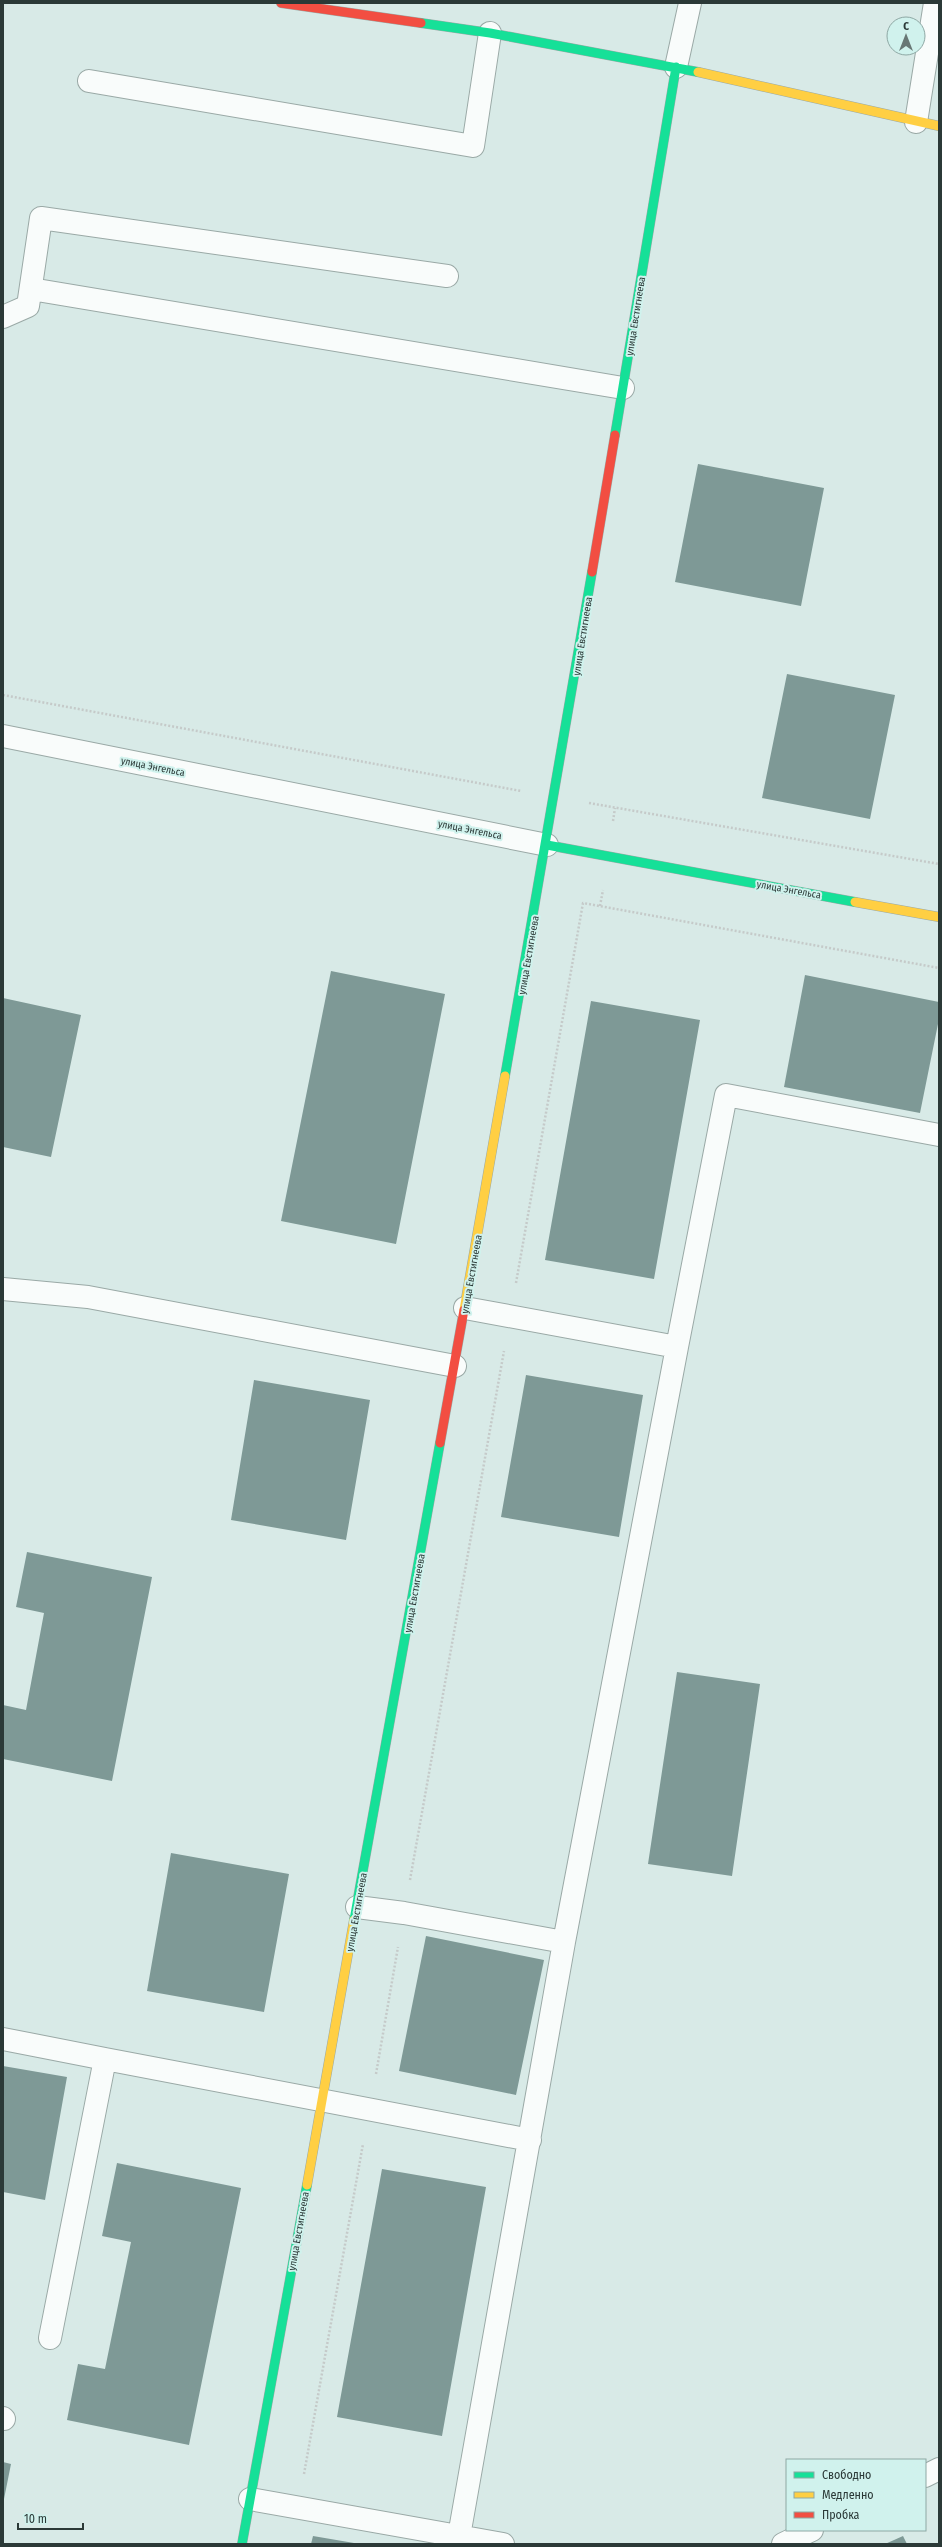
<svg xmlns="http://www.w3.org/2000/svg" width="942" height="2547" font-family="'Fira Sans Condensed',sans-serif">
<rect width="100%" height="100%" fill="#d8eae7"/>
<path fill="#7e9996" d="M698,464L824,488L801,606L675,582Z
M787,674L895,695L870,819L762,798Z
M331,971L445,994L396,1244L281,1221Z
M805,975L939,1002V1019L920,1113L784,1087Z
M3,998L81,1015L51,1157L3,1147Z
M591,1001L700,1020L654,1279L545,1260Z
M526,1375L643,1395L619,1537L501,1517Z
M254,1380L370,1400L346,1540L231,1520Z
M27,1552L152,1577L112,1781L3,1759V1705L26,1710L44,1613L16,1607Z
M677,1672L760,1684L732,1876L648,1864Z
M171,1853L289,1874L264,2012L147,1991Z
M426,1936L544,1960L516,2095L399,2071Z
M3,2066L67,2077L45,2200L3,2192Z
M117,2163L241,2188L189,2445L67,2420L78,2364L105,2369L131,2242L102,2236Z
M382,2169L486,2187L442,2436L337,2417Z
M3,2462L11,2464L4,2499H3Z
M313,2536L354,2543V2544H311Z
M903,2536L907,2544H885Z"/>
<g fill="none" stroke-linecap="round" stroke-linejoin="round">
<defs>
<path id="lane" d="M676,67L690,3
M89,81L473,146L490,33
M916,122L935,3
M31,289L623,388
M3,317L28,306L41,218L447,276
M3,1289L88,1297L455,1366
M465,1308L677,1347L564,1942
M677,1347L726,1095L939,1135
M357,1907L404,1913L564,1942L459,2536
M3,2039L105,2059
M50,2338L105,2059L530,2140
M3,2418L4,2419
M925,2476L939,2469
M250,2499L503,2544
M783,2544L812,2530"/>
<path id="street" d="M3,736L547,845"/>
<path id="fast" d="M421,23L490,33L698,72
M615,435L676,67
M547,845L855,902
M505,1076L592,572
M354,1920L440,1443
M242,2544L307,2185"/>
<path id="slow" d="M698,72L939,126
M855,902L939,917
M464,1310L505,1076
M307,2185L354,1920"/>
<path id="jam" d="M281,3L421,23
M592,572L615,435
M440,1443L464,1310"/>
</defs>
<use href="#lane" stroke="#9aa9a6" stroke-width="24"/>
<use href="#street" stroke="#9aa9a6" stroke-width="24"/>
<use href="#fast" stroke="#9aa9a6" stroke-width="10"/>
<use href="#slow" stroke="#9aa9a6" stroke-width="10"/>
<use href="#jam" stroke="#9aa9a6" stroke-width="10"/>
<path stroke="#c5cac9" stroke-width="2.5" stroke-dasharray="2 2" stroke-linecap="butt" d="M3,695L521,791
M589,803L939,864
M613,821L615,808
M600,906L603,890
M516,1283L583,903L939,968
M410,1880L504,1351
M376,2074L398,1947
M304,2474L363,2144"/>
<use href="#lane" stroke="#f9fcfb" stroke-width="22"/>
<use href="#street" stroke="#f9fcfb" stroke-width="22"/>
<use href="#fast" stroke="#16e098" stroke-width="9"/>
<use href="#slow" stroke="#ffcf43" stroke-width="9"/>
<use href="#jam" stroke="#f24e42" stroke-width="9"/>
</g>
<g text-anchor="middle" stroke-width="4" stroke-linejoin="round" paint-order="stroke">
<g font-size="10" fill="#2b3937" stroke="#d0f2ed">
<text transform="translate(635 316) rotate(-81)" y="4">улица Евстигнеева</text>
<text transform="translate(582 636) rotate(-81)" y="4">улица Евстигнеева</text>
<text transform="translate(153 766) rotate(11)" y="4">улица Энгельса</text>
<text transform="translate(470 829) rotate(11)" y="4">улица Энгельса</text>
<text transform="translate(789 889) rotate(10)" y="4">улица Энгельса</text>
<text transform="translate(528 955) rotate(-80)" y="4">улица Евстигнеева</text>
<text transform="translate(471 1274) rotate(-80)" y="4">улица Евстигнеева</text>
<text transform="translate(414 1593) rotate(-80)" y="4">улица Евстигнеева</text>
<text transform="translate(356 1912) rotate(-80)" y="4">улица Евстигнеева</text>
<text transform="translate(298 2231) rotate(-80)" y="4">улица Евстигнеева</text>
</g>
</g>
<rect width="942" height="2547" fill="none" stroke="#2b3937" stroke-width="8"/>
<rect x="786" y="2459" width="140" height="72" fill="#d0f2ed" stroke="#8ea8a4"/>
<rect x="794" y="2472" width="20" height="6" fill="#16e098" stroke="#8ea8a4"/>
<text x="822" y="2479" font-size="12" fill="#2b3937">Свободно</text>
<rect x="794" y="2492" width="20" height="6" fill="#ffcf43" stroke="#8ea8a4"/>
<text x="822" y="2499" font-size="12" fill="#2b3937">Медленно</text>
<rect x="794" y="2512" width="20" height="6" fill="#f24e42" stroke="#8ea8a4"/>
<text x="822" y="2519" font-size="12" fill="#2b3937">Пробка</text>
<g transform="translate(906 36)"><circle r="19" fill="#d0f2ed" stroke="#8ea8a4"/>
<path d="M0-3L7 15L0 10L-7 15Z" fill="#687775"/>
<text y="-6" font-size="11" font-weight="bold" text-anchor="middle" fill="#2b3937">С</text>
</g>
<path d="M18 2523v6h65v-6" fill="none" stroke="#2b3937" stroke-width="2"/>
<text x="24" y="2523" font-size="12" fill="#2b3937" stroke="#d0f2ed" stroke-width="3" paint-order="stroke">10 m</text>
</svg>
